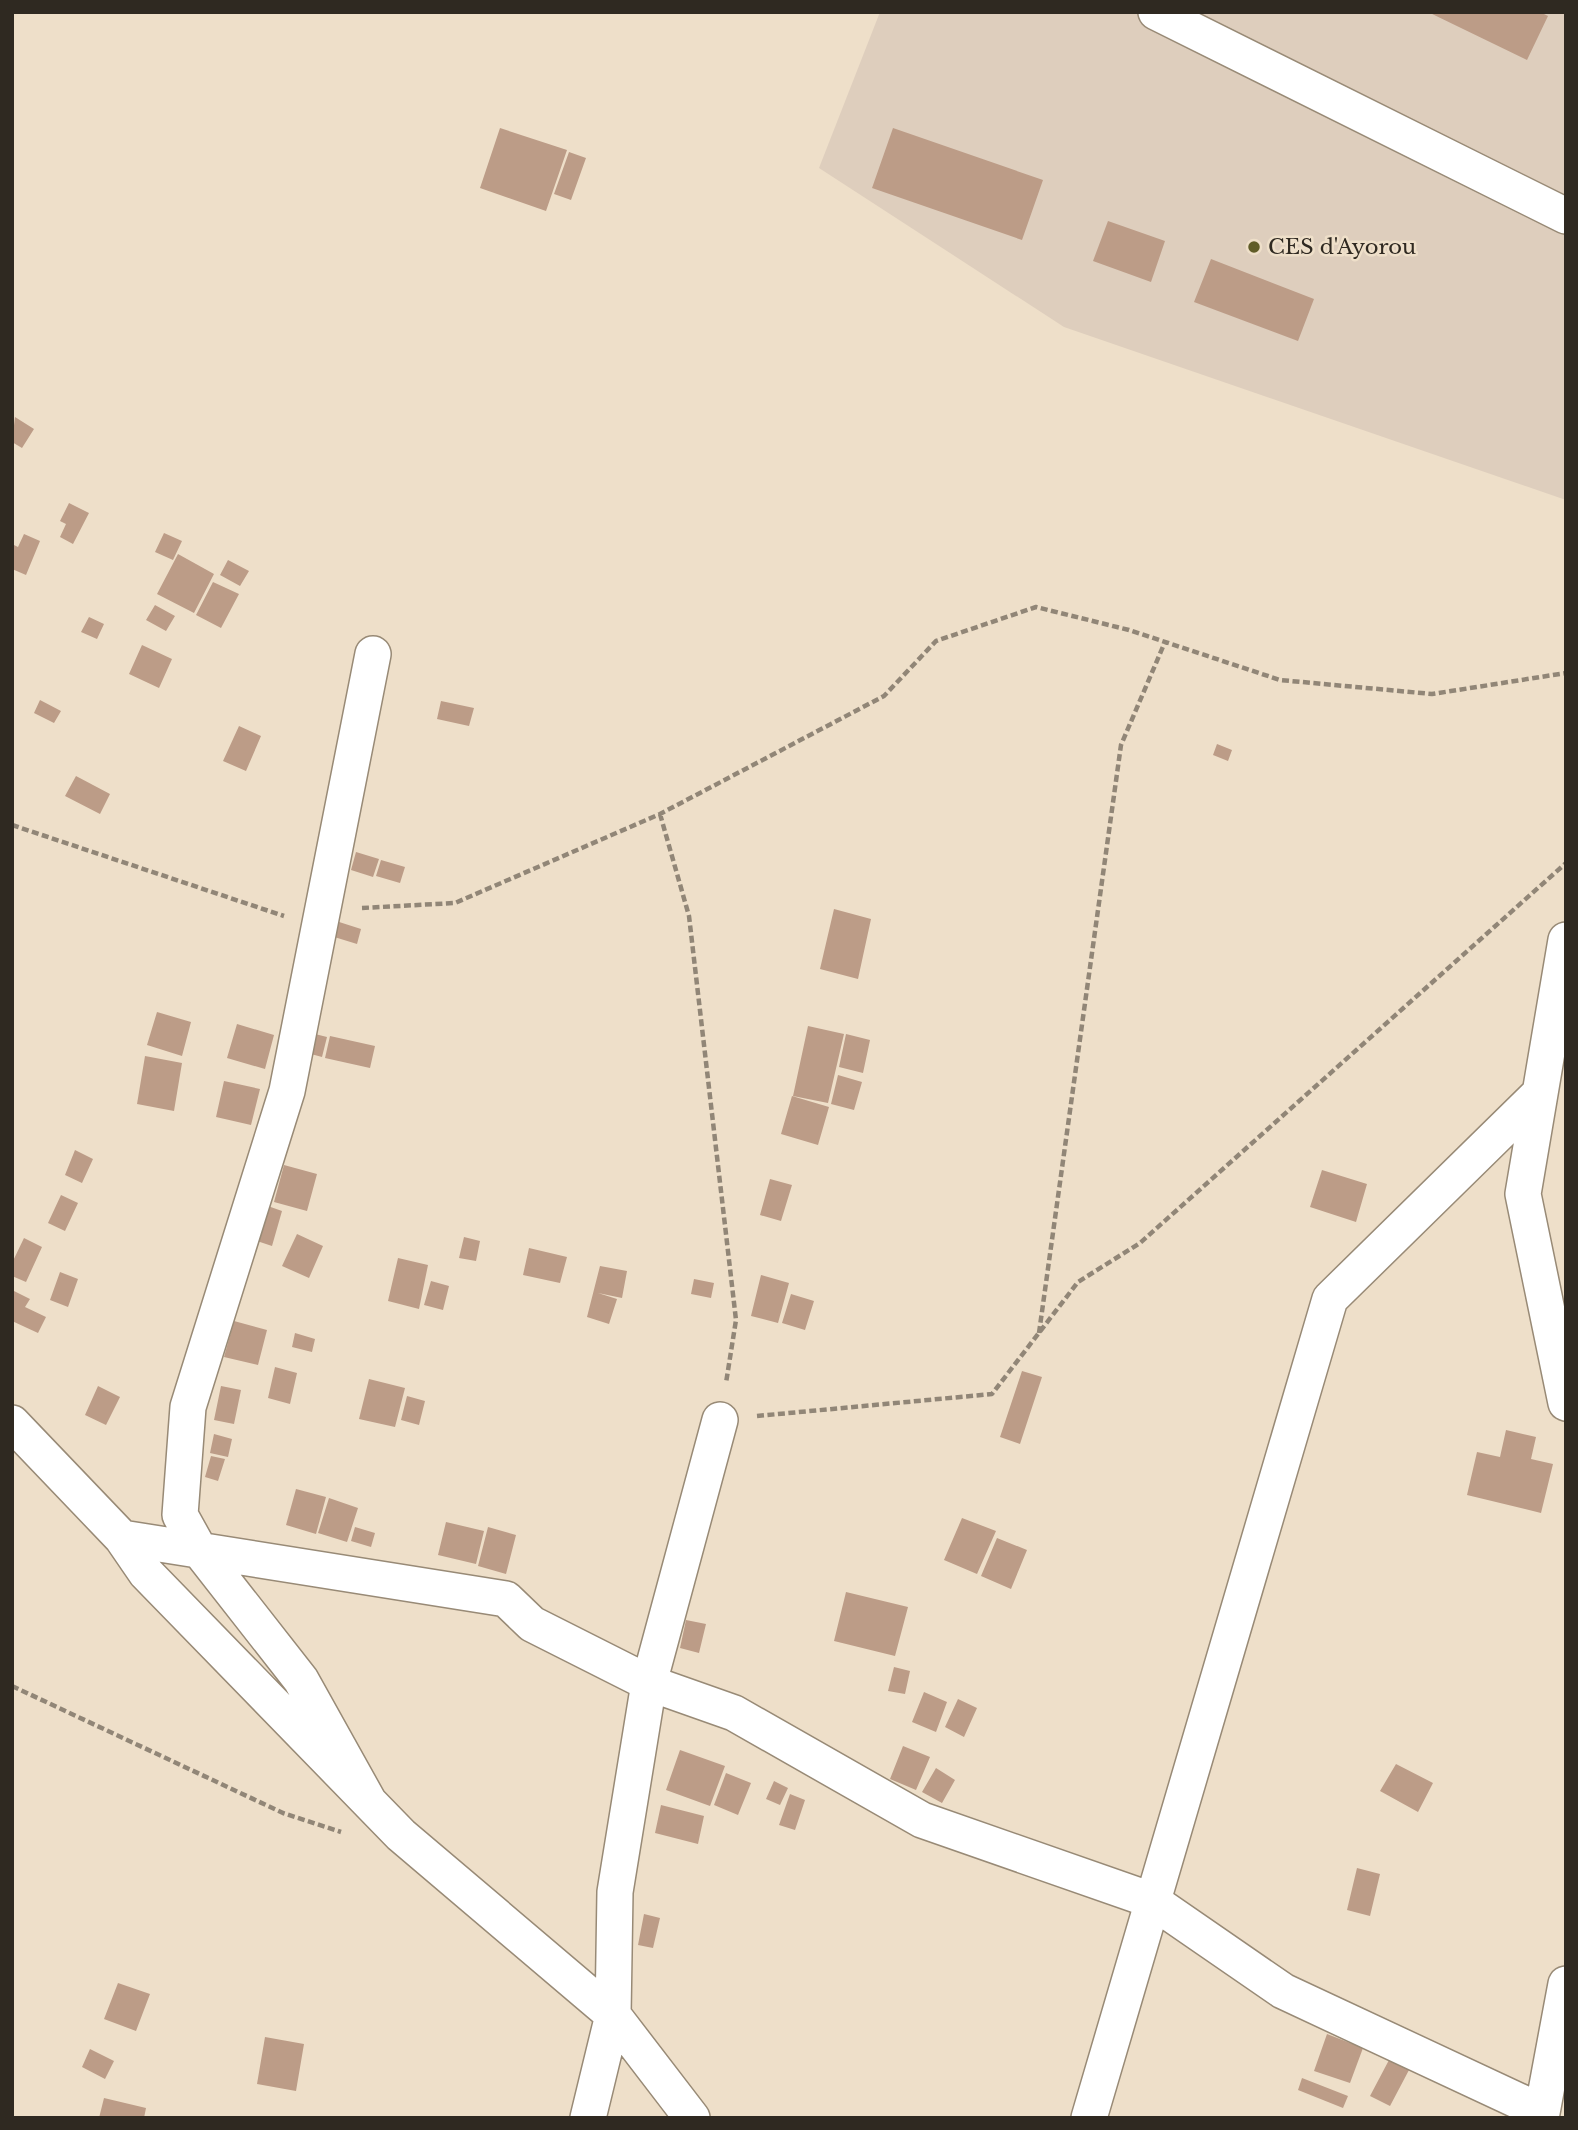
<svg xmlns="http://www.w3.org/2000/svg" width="1578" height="2130" font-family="'Libre Baskerville',serif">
<rect width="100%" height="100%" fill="#eedfc9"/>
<path fill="#decebd" d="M880,12H1566V500L1064,327L819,168Z"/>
<path fill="#bc9c87" d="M1428,12H1540L1548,16L1527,60Z
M500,128L567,150L546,211L480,188Z
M893,128L1043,180L1022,240L872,188Z
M569,152L586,158L571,200L554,194Z
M1108,221L1165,241L1151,282L1093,261Z
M1211,259L1314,299L1298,341L1194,302Z
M15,417L34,429L22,448L12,442Z
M69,503L89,513L73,544L60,537L66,524L60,521Z
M164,533L182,541L173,560L155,552Z
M24,534L40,541L26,575L12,569V544L18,547Z
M178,554L214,574L194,613L157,594Z
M228,560L249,571L240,586L220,575Z
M213,582L239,594L221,628L196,615Z
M155,605L175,616L166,631L146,620Z
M89,617L104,624L97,639L81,632Z
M142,645L172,659L159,688L129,674Z
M40,700L61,711L54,723L34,713Z
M441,701L474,708L469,726L437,719Z
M239,726L261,736L246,771L223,761Z
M1217,744L1232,750L1228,761L1213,755Z
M76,776L110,794L100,814L65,796Z
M356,852L379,859L373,877L351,870Z
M381,860L405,867L400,883L376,876Z
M834,909L871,919L858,979L820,969Z
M336,921L361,929L357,944L331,936Z
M157,1012L191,1022L182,1056L147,1045Z
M237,1024L274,1035L265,1069L227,1058Z
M808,1026L844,1034L828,1103L793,1096Z
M315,1034L327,1037L322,1057L311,1054Z
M846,1034L870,1040L863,1073L839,1067Z
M330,1036L375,1046L370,1068L325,1058Z
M145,1056L182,1063L174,1111L137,1104Z
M838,1075L862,1082L854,1110L831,1104Z
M224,1081L260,1089L251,1125L216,1117Z
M792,1096L829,1107L818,1145L781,1134Z
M75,1150L93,1159L82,1183L65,1175Z
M284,1165L317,1174L307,1211L274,1202Z
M1322,1170L1367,1184L1356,1222L1310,1207Z
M770,1179L792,1185L781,1221L760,1215Z
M61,1195L78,1203L65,1231L48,1223Z
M265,1205L282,1211L272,1246L254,1240Z
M297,1234L323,1246L309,1278L282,1266Z
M464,1237L480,1241L476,1261L459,1258Z
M24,1238L42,1247L26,1282L12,1276V1263Z
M529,1248L567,1257L560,1283L523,1275Z
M398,1258L428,1265L419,1309L388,1301Z
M600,1266L627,1271L622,1298L598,1293L617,1299L609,1324L587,1317Z
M60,1272L78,1279L68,1307L50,1300Z
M761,1275L789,1283L778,1323L751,1316Z
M694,1279L714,1283L711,1298L691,1294Z
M431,1281L449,1286L443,1310L424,1305Z
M12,1290L30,1299L25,1307L46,1317L38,1333L12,1321Z
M791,1294L814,1301L805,1330L782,1323Z
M234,1321L267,1330L258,1365L224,1357Z
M295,1333L315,1339L312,1352L292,1347Z
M275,1367L297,1373L290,1404L268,1398Z
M1022,1371L1042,1377L1020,1444L1000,1437Z
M369,1379L405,1388L395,1427L359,1419Z
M98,1386L120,1397L106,1425L85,1415Z
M221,1386L241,1390L234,1424L214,1420Z
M407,1396L425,1401L419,1425L401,1420Z
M1506,1430L1536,1437L1531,1459L1553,1464L1541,1513L1467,1495L1477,1452L1500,1457Z
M214,1434L232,1439L228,1457L210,1453Z
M211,1456L225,1459L218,1481L205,1477Z
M296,1489L326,1497L316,1534L286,1525Z
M329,1498L358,1508L347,1542L318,1533Z
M962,1518L996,1531L977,1574L944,1560Z
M446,1522L484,1531L476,1564L438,1555Z
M355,1527L375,1533L371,1547L351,1541Z
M488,1527L516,1535L506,1574L478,1566Z
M997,1538L1027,1550L1011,1589L981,1576Z
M846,1592L908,1607L895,1656L834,1641Z
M686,1620L706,1624L699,1653L680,1648Z
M894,1667L910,1671L905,1694L888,1691Z
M924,1692L947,1702L936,1732L912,1722Z
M958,1699L977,1708L964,1737L945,1727Z
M903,1746L930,1757L916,1790L890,1779Z
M680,1750L725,1766L710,1806L666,1790Z
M1396,1764L1433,1783L1418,1812L1380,1791Z
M936,1768L955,1780L942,1803L922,1792Z
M726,1773L751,1783L738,1815L714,1805Z
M774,1781L788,1788L780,1805L766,1799Z
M790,1794L805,1800L795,1830L779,1825Z
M661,1805L704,1816L698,1844L655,1833Z
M1357,1868L1380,1874L1370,1916L1347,1910Z
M644,1914L660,1918L653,1948L638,1945Z
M118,1983L150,1994L136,2031L104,2019Z
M1327,2034L1363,2048L1350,2083L1314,2071Z
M265,2037L304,2044L296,2091L257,2084Z
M90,2049L114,2061L105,2079L82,2067Z
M1389,2060L1409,2070L1390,2106L1370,2096Z
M1302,2078L1348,2096L1343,2108L1298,2090Z
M104,2098L146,2108L144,2118H99Z"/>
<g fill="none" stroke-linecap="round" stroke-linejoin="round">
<defs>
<path id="minor" d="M1156,12L1566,216
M1566,940L1523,1194L1566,1403
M12,1423L122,1538L146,1573L401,1835L613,2015L692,2118
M122,1538L506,1599L532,1624L649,1683L734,1713L922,1820L1151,1900L1283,1991L1542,2112
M369,1802L301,1680L200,1551L180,1515L188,1407L287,1091L373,654
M588,2118L613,2015L615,1892L649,1683L720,1420
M1089,2118L1330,1299L1540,1093
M1541,2118L1566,1984"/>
</defs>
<use href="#minor" stroke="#988a76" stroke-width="38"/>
<path stroke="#918677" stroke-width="4.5" stroke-dasharray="7 3.5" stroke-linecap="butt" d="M660,814L689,916L736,1320L726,1383
M12,825L284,916
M362,908L455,903L660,814L884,696L936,641L1036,607L1129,630L1280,680L1432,694L1566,673
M1039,1333L1121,745L1165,642
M757,1416L992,1394L1078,1282L1140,1243L1566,863
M12,1686L283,1813L341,1832"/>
<use href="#minor" stroke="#fff" stroke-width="35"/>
</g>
<circle fill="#605c28" stroke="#eedfc9" stroke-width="2.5" cx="1254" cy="247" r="7"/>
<g text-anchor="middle" stroke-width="5" stroke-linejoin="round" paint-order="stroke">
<g font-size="21" fill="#2f2921" stroke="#eedfc9" text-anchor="start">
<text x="1268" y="254">CES d'Ayorou</text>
</g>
</g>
<rect width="1578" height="2130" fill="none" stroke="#2f2921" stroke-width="28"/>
</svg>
